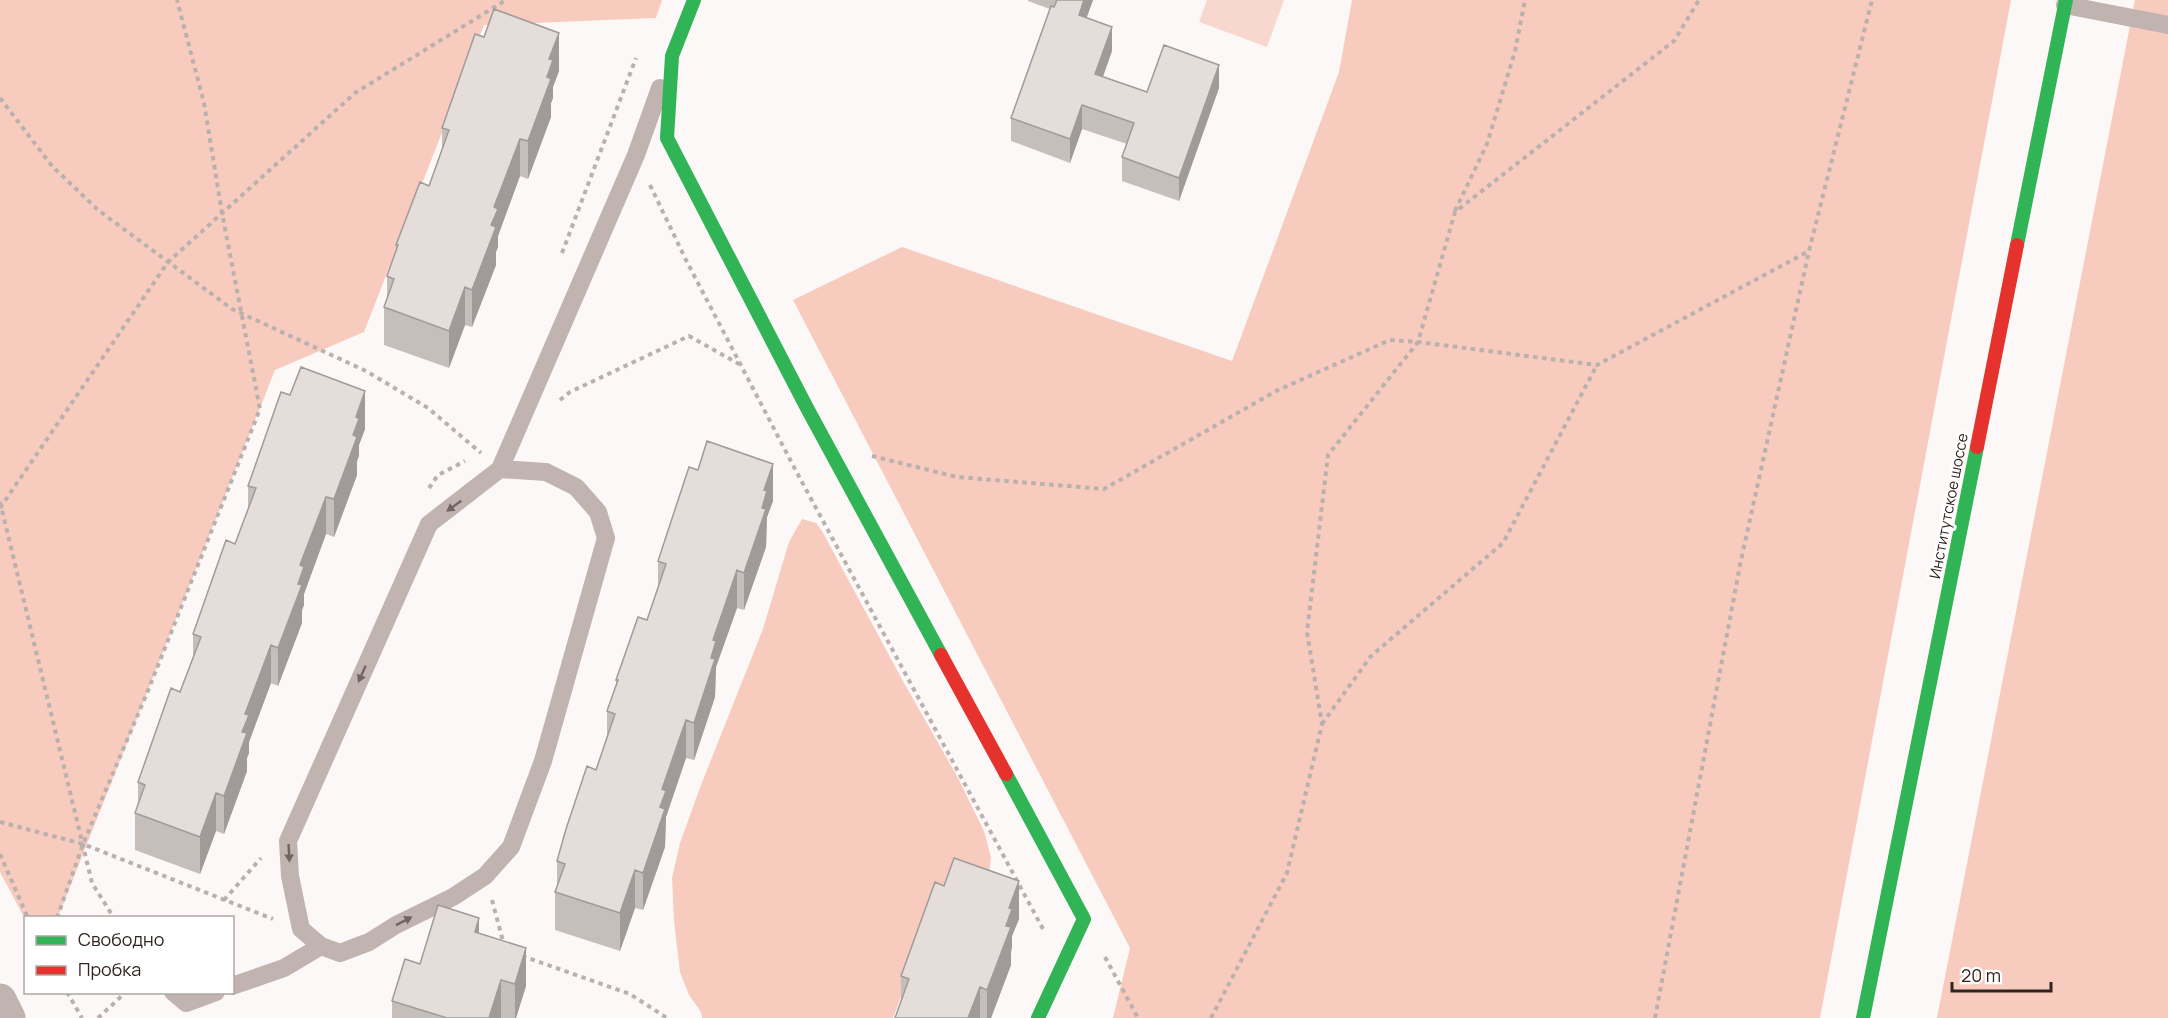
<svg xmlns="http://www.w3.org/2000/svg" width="2168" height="1018" font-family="Manrope,sans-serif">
<rect width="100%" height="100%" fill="#fcf8f7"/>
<path fill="#f8d8ce" d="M1207,0H1284L1267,47L1199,22Z"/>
<path fill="#f7cbbd" d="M0,0H662L656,18L484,25L364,332L275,370L58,917L26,918L25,919L0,872Z
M1352,0H2011L1820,1018H1113L1130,948L793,300L902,247L1232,361L1339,72Z
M2135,0H2168V1018H1937Z
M802,519L816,523L822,531L904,683L957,776L984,831L991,857L989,874L932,914L893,1018H702L701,1012L689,995L680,972L674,921L672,878L680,843L701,785L763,629L789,542Z"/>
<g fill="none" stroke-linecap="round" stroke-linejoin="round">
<path stroke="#bab1ae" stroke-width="4" stroke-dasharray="4.5 4.5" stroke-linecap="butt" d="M0,98L52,166L98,210L232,309L366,371L428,408L481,453
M650,185L686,260L795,469L1043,929
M1455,211L1487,144L1515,51L1525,0
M562,253L636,58
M560,400L570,392L689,336L739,364
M872,456L957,477L1104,489L1278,390L1390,340L1418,342L1597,365L1809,251
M429,488L438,475L465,461
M0,502L92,883L114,918
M0,508L168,262L355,93L506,0
M1322,724L1371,656L1503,543L1597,365
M0,822L83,844L273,919
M0,854L28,918
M224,900L261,858
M492,900L504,945
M57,918L83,844L147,693L260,409L222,213L204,103L177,0
M522,956L630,994L667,1018
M1105,957L1138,1018
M67,992L82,1018
M98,1018L126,992
M1211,1018L1287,873L1322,724L1307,632L1328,455L1418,342L1455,212L1674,41L1699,0
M1655,1018L1740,565L1809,251L1872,0"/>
<path stroke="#c0b3b0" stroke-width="18" d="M2065,5L2168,25
M500,469L546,472L576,487L598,512L606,538L543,761L511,847L485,876L453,897L396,925L369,942L340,953L321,946L301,929L290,876L288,841L429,524L500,469L636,155L660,88
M232,986L284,968L321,946
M173,992L186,1003L216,992"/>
<path stroke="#c0b3b0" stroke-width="33" d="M0,1000L9,1018"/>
<path stroke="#30b455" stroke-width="14" d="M694,0L672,56L667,138L807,408L941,655
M2017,245L2066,0
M1006,774L1084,919L1038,1018
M1863,1018L1977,447"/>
<path stroke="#e5322d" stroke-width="14" d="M1977,447L2017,245
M941,655L1006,774"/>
</g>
<path fill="#c5bebb" d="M1028,0H1093L1086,18L1112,51L1103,77L1147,92L1219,88L1179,201L1122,181V157L1127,144L1082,129L1070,163L1011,141V118L1050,9L1028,1Z
M484,37L559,71L553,87V98L551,103V117L528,179L520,176L504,219L498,236V247L496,252V265L472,327L465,325L449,368L384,345V307L387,300V276L396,250V245L429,186L442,151V128Z
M365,429L359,445V456L357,461V475L334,537L326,534L304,594V605L302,610V623L278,686L271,683L249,742V753L247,758V771L224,834L216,831L200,874L135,850V813L138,806V782L180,692L193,657V634L235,544L248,509V486Z
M773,501L767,517L766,547L744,610L737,608L716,667L715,697L694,760L686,758L666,817L665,847L643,910L635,908L620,951L555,930V892L557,887V861L596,770L607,736V711L616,685V680L647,620L658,587V561Z
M1019,919L1012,936V947L1011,952V965L991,1018H895L901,1000V976Z
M479,934L526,986L516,1018H392V1001L420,964Z"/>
<path fill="#a09b99" d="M1084,0H1093L1079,39V15Z
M1112,27V51L1095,98V74Z
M559,33V71L553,87V98L551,103V117L528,179V141L547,77L549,59Z
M1219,65V88L1179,201V178Z
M1082,105V129L1070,163V139Z
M520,139V176L498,236V247L496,252V265L472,327V290L491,225L494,207Z
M465,287V325L449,368V331Z
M365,391V429L359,445V456L357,461V475L334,537V499L353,435L356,417Z
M773,464V501L767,517L766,547L744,610V573L762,508L764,490Z
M326,497V534L304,594V605L302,610V623L278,686V648L298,584L300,565Z
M737,570V608L716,667L715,697L694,760V723L711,658L713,640Z
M271,645V683L249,742V753L247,758V771L224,834V796L242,732L245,714Z
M686,720V758L666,817L665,847L643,910V873L660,807L662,789Z
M216,793V831L200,874V837Z
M635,870V908L620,951V913Z
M1019,881V919L1012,936V947L1011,952V965L991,1018H987V990L1006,926L1009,908Z
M479,918V956L475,932Z
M526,948V986L516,1018H515V984Z
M501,980V1018H489Z
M980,987V1018H968Z"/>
<path fill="#e5ddda" stroke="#a09b99" stroke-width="1.5" d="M1057,0H1084L1079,15L1112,27L1095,74L1147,92L1164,45L1219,65L1179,178L1122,157L1134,123L1082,105L1070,139L1011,118L1051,6L1054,7Z
M494,9L559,33L549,59L553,60L547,77L551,79L528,141L520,139L504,181L494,207L498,209L491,225L496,227L472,290L465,287L449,331L384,307L394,279L387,276L398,245H396L420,182L429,186L449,130L442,128L475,34L484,37Z
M301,367L365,391L356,417L359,419L353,435L357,437L334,499L326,497L300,565L304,567L298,584L302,585L278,648L271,645L245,714L249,715L242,732L247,733L224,796L216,793L200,837L135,813L145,785L138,782L171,688L180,692L201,637L193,634L226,540L235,544L256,488L248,486L281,392L290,395Z
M707,441L773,464L764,490L767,491L762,508L766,509L744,573L737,570L713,640L716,641L711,658L715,659L694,723L686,720L662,789L666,791L660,807L665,809L643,873L635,870L620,913L555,892L565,864L557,861L566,829L587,766L596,770L615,714L607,711L618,680H616L638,617L647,620L666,564L658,561L689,467L698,470Z
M954,858L1019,881L1009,908L1012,909L1006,926L1011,927L987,990L980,987L968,1018H895L909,979L901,976L935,882L944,886Z
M438,905L479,918L475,932L526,948L515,984L501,980L489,1018H447L392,1001L405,959L420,964Z"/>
<defs><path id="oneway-solid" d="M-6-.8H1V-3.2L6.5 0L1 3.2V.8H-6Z" transform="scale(1.5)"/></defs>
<g fill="#726561">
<use href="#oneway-solid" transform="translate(454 506) rotate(144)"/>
<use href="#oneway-solid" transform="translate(362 674) rotate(114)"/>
<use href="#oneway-solid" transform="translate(289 853) rotate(87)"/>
<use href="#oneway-solid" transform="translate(404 921) rotate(-27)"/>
</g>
<g text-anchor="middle" stroke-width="6" stroke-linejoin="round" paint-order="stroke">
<g font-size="15" fill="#322521" stroke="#fff">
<text transform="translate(1949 506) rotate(-79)" y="5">Институтское шоссе</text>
</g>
</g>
<rect x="24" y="916" width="210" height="78" fill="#ffffff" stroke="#ada8a6" stroke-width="1.5"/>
<rect x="36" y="936" width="30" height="9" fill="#30b455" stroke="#ada8a6" stroke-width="1.5"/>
<text x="78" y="946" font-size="18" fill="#322521">Свободно</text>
<rect x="36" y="966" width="30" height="9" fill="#e5322d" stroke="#ada8a6" stroke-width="1.5"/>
<text x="78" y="976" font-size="18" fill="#322521">Пробка</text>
<path d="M1952 982v9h99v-9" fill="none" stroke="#322521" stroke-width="3"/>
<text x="1961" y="982" font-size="18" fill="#322521" stroke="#ffffff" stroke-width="4.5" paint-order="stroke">20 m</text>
</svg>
